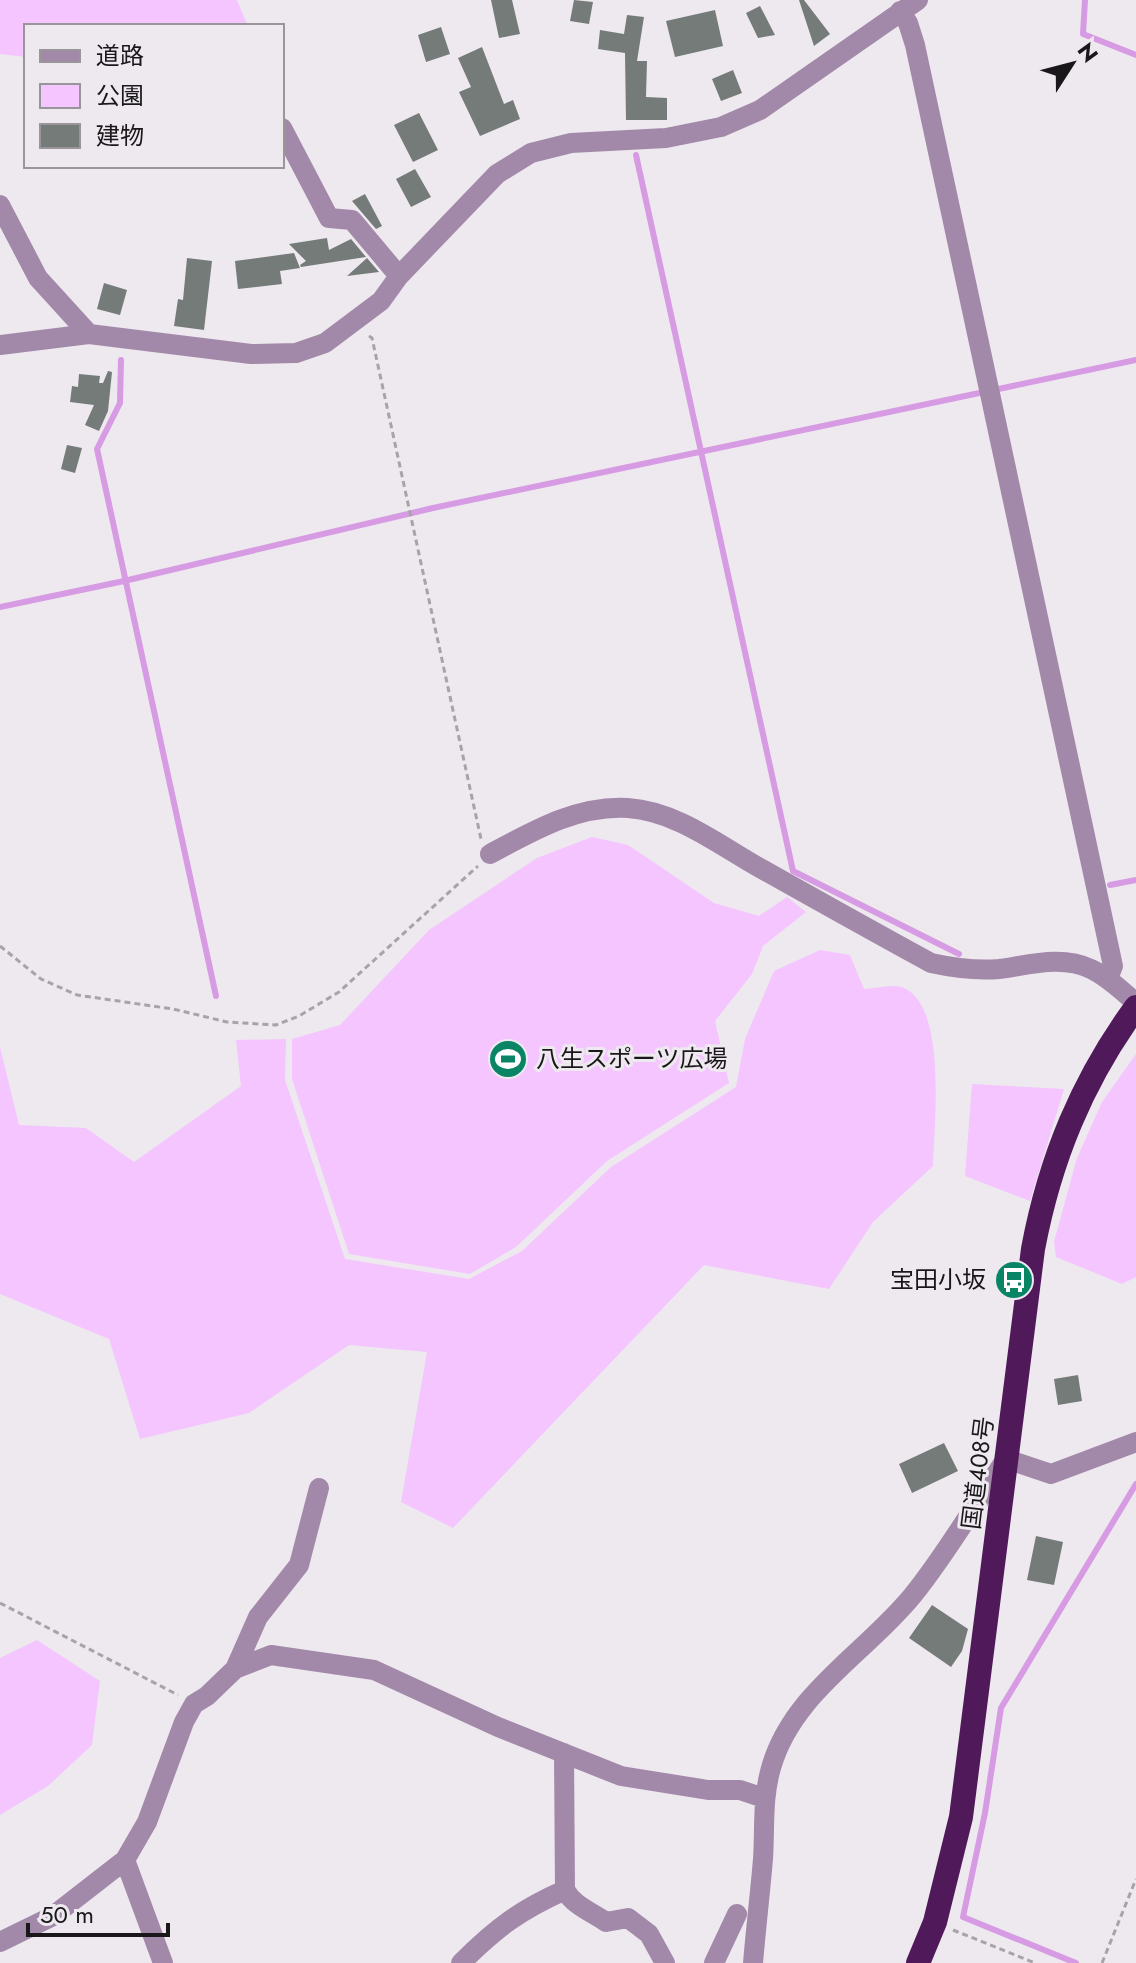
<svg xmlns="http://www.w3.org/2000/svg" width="1136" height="1963" font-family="Jost,'Noto Sans JP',sans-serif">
<rect width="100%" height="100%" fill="#eee9ef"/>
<path fill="#f4c5fe" d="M0,0H237L248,26H26V57L0,54Z
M592,837L628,845L714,903L759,916L787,897L806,912L763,946L752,974L715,1021L729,1083L607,1161L516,1247L470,1274L349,1254L292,1079V1039L340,1025L429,930L537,858Z
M820,950L850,955L864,989C874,989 891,984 901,987C948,1001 934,1126 933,1166L873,1222L829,1289L704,1265L453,1528L401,1502L427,1352L349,1345L249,1413L140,1439L109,1339L0,1294V1047L19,1125L86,1128L134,1162L241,1086L236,1040L286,1039L285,1080L345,1259L469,1279L522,1251L611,1167L736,1087L745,1039L774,971Z
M1136,1054V1277L1122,1284L1056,1257L1054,1242L1077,1158L1102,1102Z
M972,1084L1064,1089L1030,1201L965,1176Z
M37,1640L100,1681L92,1745L48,1786L0,1815V1658Z"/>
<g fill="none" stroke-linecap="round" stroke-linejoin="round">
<path stroke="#d79be3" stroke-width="6" d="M1085,0L1083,34L1136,55
M636,155L793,871L959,954
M121,360L120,403L97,449L216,996
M0,607L124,581L433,508L1136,360
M1110,885L1136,880
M1076,1963L963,1917L985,1813L1001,1708L1136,1484"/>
</g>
<path fill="#747b78" d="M491,0H512L520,34L499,38Z
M574,0L593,2L589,24L570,21Z
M799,0H804L830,34L814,46Z
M760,6L775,35L758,38L746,13Z
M715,10L723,46L675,57L666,21Z
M627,15L644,17L637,61H647L646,97L667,98V120H626L625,53L598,49L600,30L624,34Z
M441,27L450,54L426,62L418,35Z
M482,47L504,104L513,100L520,119L480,136L459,92L471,87L458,58Z
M733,70L742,93L721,101L712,79Z
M419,113L438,150L413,162L394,125Z
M415,169L431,197L411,207L396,179Z
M365,194L382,226L376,229L352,201Z
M327,238L329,250L351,239L366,257L301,267L300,265L306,261L289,244Z
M294,253L300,268L280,271L282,284L238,289L235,261Z
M187,258L212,261L204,330L174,326L178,299L183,300Z
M367,258L379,272L347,276Z
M104,283L127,290L120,315L97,309Z
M108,371L112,372L108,411L99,431L85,425L94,405L70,402L72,386L78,387L79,374L100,376L99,383H103Z
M67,445L82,448L75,473L61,469Z
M1078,1375L1082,1401L1058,1405L1054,1379Z
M944,1443L958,1471L912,1493L899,1464Z
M1036,1536L1063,1542L1054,1585L1027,1580Z
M932,1605L968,1629L962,1651L951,1667L909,1638Z"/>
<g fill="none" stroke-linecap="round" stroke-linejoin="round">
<path stroke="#a7a3a7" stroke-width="3" stroke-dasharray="6 4" stroke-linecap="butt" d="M369,336L372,338L481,839
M0,946L41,979L77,995L173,1009L227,1022L276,1025L299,1016L339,992L478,866
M0,1603L178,1695
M953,1930L1035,1963
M1102,1963L1136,1879"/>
<path stroke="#a389a9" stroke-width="20" d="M900,11L908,23L915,45L1113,966L1108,979
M282,128L329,218L352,220L399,276
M0,205L38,278L89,334
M0,345L89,334L251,354L296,353L325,343L381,301L399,276L497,174L531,153L571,143L666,138L721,127L760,110L918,0
M490,854C533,831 577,805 628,808C676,811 719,845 760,868C817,900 874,932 931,963C954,968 976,971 999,969C1029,965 1062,955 1091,969C1108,977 1122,991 1136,1003
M235,1669L258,1617L299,1565L319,1488
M564,1753L565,1890C574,1906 590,1911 606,1922L628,1918L649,1934L665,1963
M125,1860L163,1963
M0,1942L53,1916L125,1860L147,1822L184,1722L194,1704L207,1696L235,1669L271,1655L374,1670L498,1727L621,1776L708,1790H740L764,1798
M461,1963C496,1928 520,1910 565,1890
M714,1963L737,1914
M753,1963C756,1928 760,1894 763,1859C765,1829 762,1799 771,1768C792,1693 866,1653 913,1595C947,1553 975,1504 1006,1459L1051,1474L1136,1442"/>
<path stroke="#4f195a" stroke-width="24" d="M918,1963L935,1922L961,1817L1033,1249C1050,1159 1082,1081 1136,1007"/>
</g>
<defs>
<symbol id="stadium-disc" viewBox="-11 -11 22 22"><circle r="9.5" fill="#098566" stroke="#eee9ef"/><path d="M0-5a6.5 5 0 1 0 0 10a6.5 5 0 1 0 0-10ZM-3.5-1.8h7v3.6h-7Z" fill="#fff"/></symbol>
<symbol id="bus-disc" viewBox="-11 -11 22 22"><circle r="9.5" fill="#098566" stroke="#eee9ef"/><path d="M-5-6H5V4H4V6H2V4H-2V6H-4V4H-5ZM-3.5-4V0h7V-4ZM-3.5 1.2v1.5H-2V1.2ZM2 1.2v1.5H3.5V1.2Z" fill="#fff"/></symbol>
</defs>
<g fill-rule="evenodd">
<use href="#stadium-disc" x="486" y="1037" width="44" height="44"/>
<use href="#bus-disc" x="992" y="1258" width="44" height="44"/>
</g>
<g text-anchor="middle" stroke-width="6" stroke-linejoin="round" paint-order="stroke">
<g font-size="24" fill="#191719" stroke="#eee9ef" text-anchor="start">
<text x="536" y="1067">八生スポーツ広場</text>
<text x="986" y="1288" text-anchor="end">宝田小坂</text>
</g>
<g font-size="24" fill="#191719" stroke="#eee9ef">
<text transform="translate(978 1473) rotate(-83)" y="8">国道408号</text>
</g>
</g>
<rect x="24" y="24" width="260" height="144" fill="#eee9ef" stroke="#999599" stroke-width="2"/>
<rect x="40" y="50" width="40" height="12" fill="#a389a9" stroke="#999599" stroke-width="2"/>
<text x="96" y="64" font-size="24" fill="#191719">道路</text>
<rect x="40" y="84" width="40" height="24" fill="#f4c5fe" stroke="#999599" stroke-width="2"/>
<text x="96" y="104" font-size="24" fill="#191719">公園</text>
<rect x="40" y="124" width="40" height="24" fill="#747b78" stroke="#999599" stroke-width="2"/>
<text x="96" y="144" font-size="24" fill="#191719">建物</text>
<g transform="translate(1072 64) rotate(54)" stroke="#eee9ef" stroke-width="6" paint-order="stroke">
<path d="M0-6L14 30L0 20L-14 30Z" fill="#191719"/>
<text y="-12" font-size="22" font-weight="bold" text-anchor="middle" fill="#191719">N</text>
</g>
<path d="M28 1923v12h140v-12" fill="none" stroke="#191719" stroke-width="4"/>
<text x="40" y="1923" font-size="24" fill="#191719" stroke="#eee9ef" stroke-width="6" paint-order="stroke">50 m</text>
</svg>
